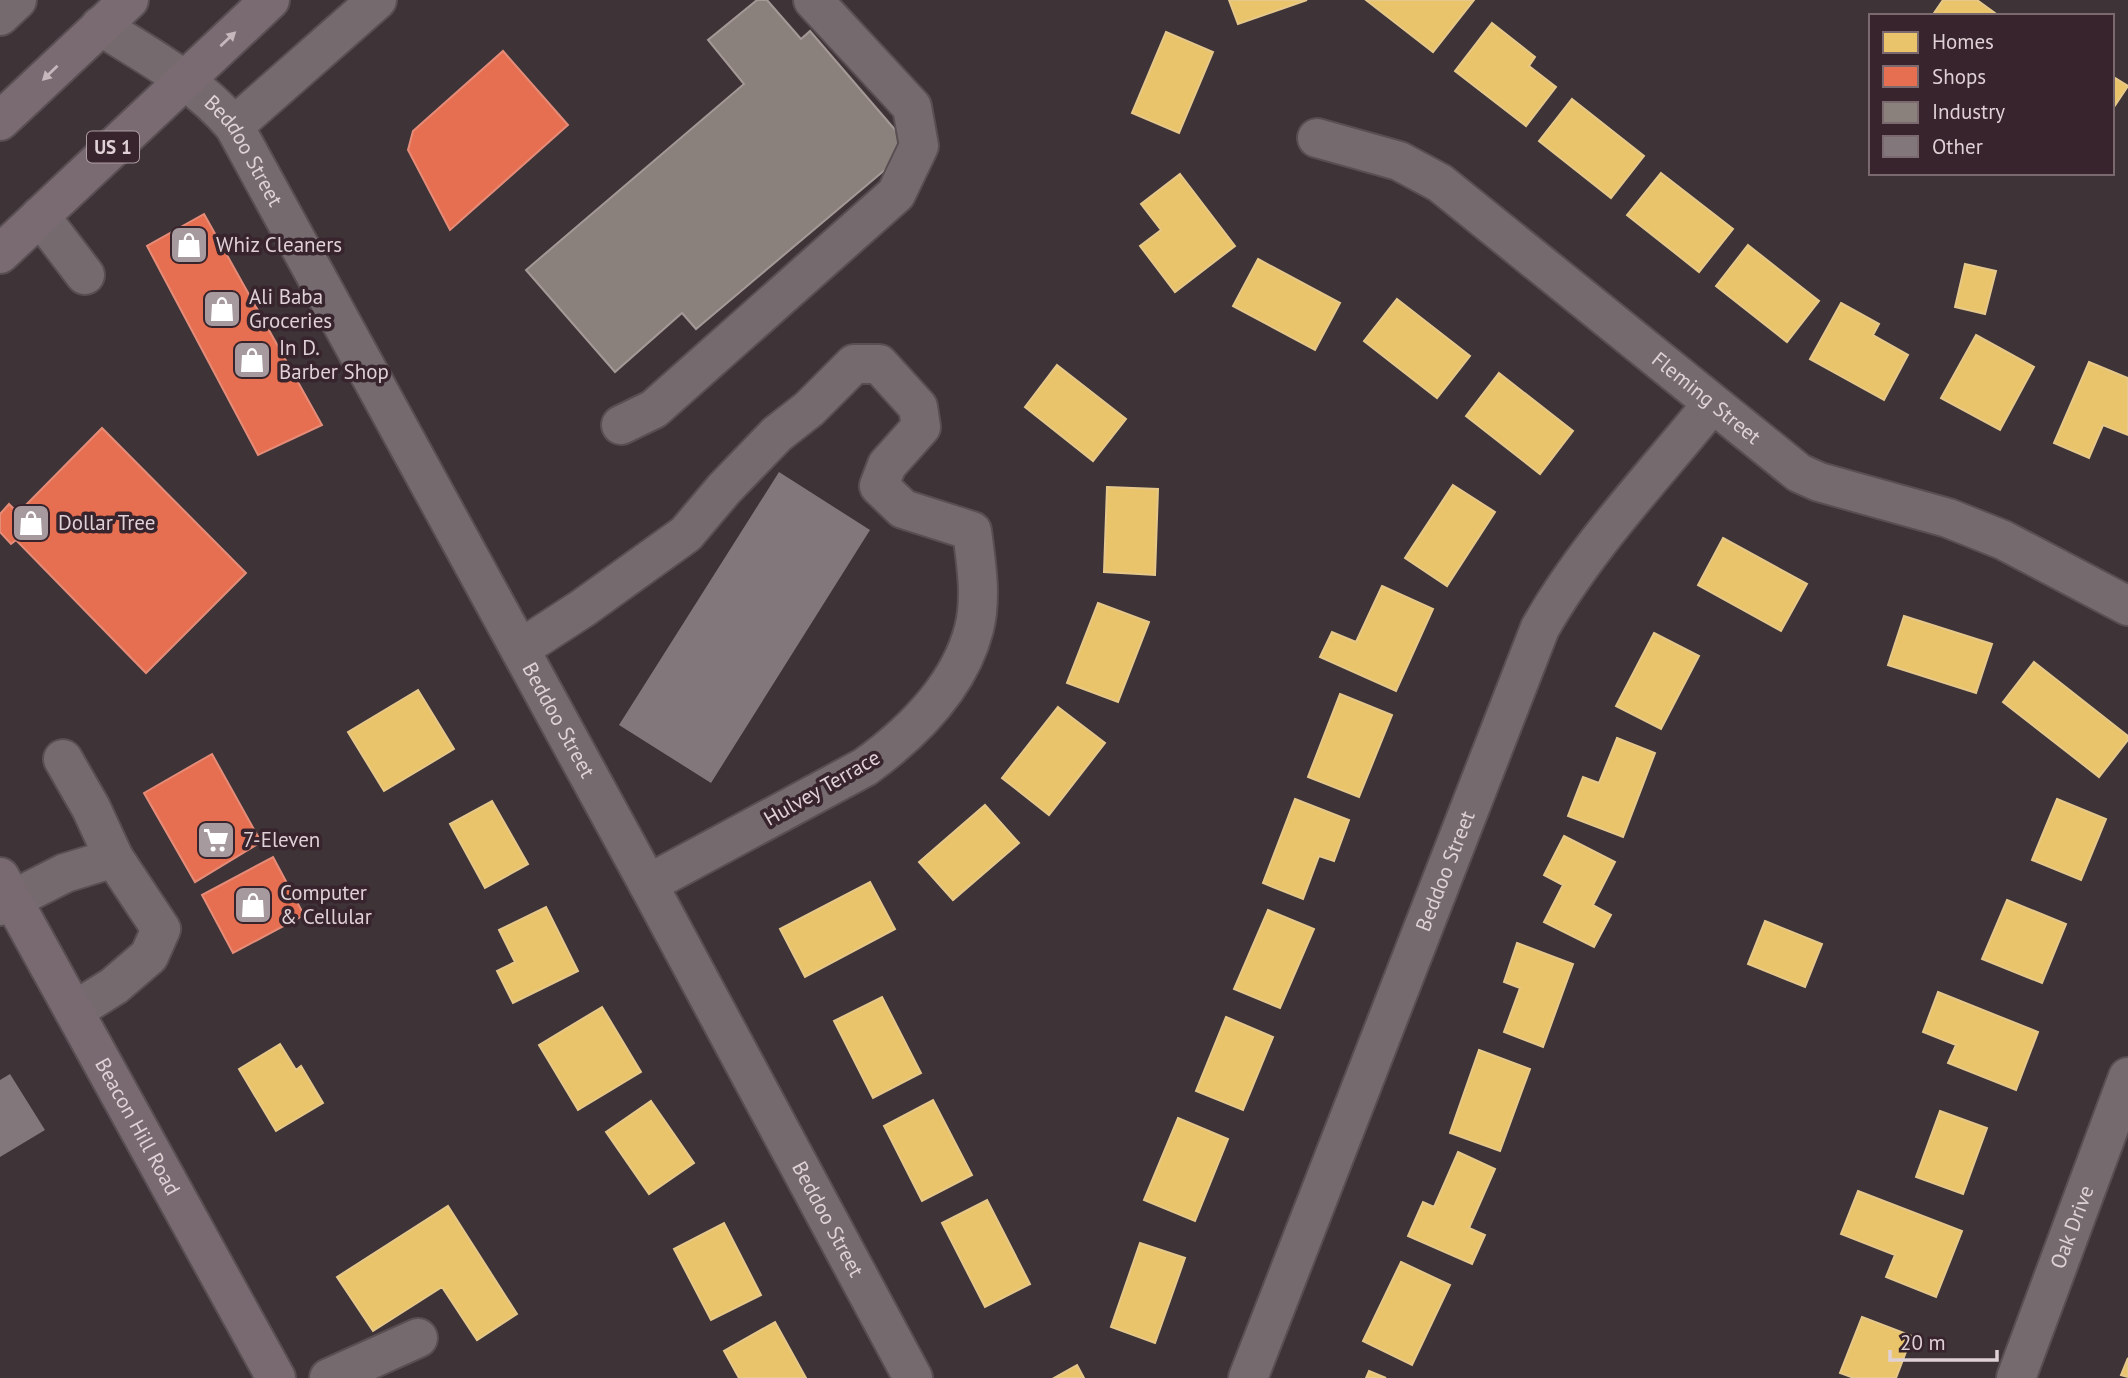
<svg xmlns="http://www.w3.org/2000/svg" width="2128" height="1378" font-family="'PT Sans',sans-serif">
<rect width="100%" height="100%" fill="#3e3337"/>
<path fill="#e9c46a" stroke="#e6c88a" stroke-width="2" d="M1229,0H1307L1238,24Z
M1366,0H1474L1433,52Z
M1943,0H1977L1999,16H1932Z
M1492,23L1535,57L1529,66L1556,87L1526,126L1455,71Z
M1166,32L1213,52L1179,133L1132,113Z
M2112,76L2128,86L2112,110Z
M1572,99L1644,156L1611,198L1539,141Z
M1661,173L1733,229L1699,272L1627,215Z
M1180,174L1235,246L1175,292L1140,246L1161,230L1141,204Z
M1748,245L1819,301L1787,342L1716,286Z
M1258,259L1340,303L1315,350L1233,306Z
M1965,264L1996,271L1985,314L1955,307Z
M1397,299L1470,356L1437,398L1364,341Z
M1841,303L1879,324L1873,335L1908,355L1884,400L1810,359Z
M1976,335L2034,367L2000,430L1941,398Z
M2089,362L2128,378V435L2103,425L2089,458L2054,443Z
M1057,365L1126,419L1093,461L1025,407Z
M1499,373L1573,431L1540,474L1466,416Z
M1453,485L1495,512L1447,586L1405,558Z
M1107,487L1158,489L1155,575L1104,572Z
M1723,538L1807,584L1781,631L1698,585Z
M1382,586L1433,609L1396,691L1320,657L1332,632L1356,642Z
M1098,603L1149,622L1118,702L1067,683Z
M1904,616L1992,644L1976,693L1888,665Z
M1654,633L1699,656L1661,729L1616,706Z
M2034,662L2128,736V740L2099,777L2003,702Z
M418,690L454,749L384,791L348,732Z
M1340,694L1392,715L1359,797L1308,777Z
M1058,707L1105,743L1049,815L1002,778Z
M1617,738L1655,753L1623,837L1568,816L1583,777L1599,783Z
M1295,799L1349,820L1334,861L1319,856L1303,899L1263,883Z
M2057,799L2106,819L2081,880L2032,860Z
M492,801L528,864L485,888L450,824Z
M985,805L1019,843L953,900L919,862Z
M1564,836L1615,862L1593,905L1611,915L1594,947L1544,922L1563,885L1544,875Z
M870,882L895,929L805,977L780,929Z
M2007,900L2066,924L2042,983L1982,959Z
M546,907L578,971L513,1003L497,971L515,962L499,930Z
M1268,910L1314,929L1280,1008L1234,989Z
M1765,921L1822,944L1805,987L1748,964Z
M1517,943L1573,964L1543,1047L1504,1032L1520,988L1504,982Z
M1938,992L2038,1032L2016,1090L1948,1063L1956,1045L1923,1032Z
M882,997L921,1073L873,1098L834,1021Z
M602,1007L641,1072L578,1110L539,1045Z
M1226,1017L1273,1037L1243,1110L1196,1091Z
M280,1044L296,1070L301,1066L323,1103L276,1131L239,1069Z
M1479,1050L1530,1069L1500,1151L1450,1133Z
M933,1100L972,1175L922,1201L884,1126Z
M651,1101L694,1163L649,1194L606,1132Z
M1940,1111L1987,1128L1963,1194L1916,1177Z
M1178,1118L1228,1139L1195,1221L1144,1200Z
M1458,1152L1495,1169L1469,1228L1485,1235L1472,1264L1408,1236L1423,1202L1434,1207Z
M1858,1191L1962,1231L1936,1297L1886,1277L1895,1255L1841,1234Z
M987,1200L1030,1284L985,1307L942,1223Z
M448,1206L517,1314L477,1340L442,1287L373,1331L337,1277Z
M724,1223L761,1295L711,1320L674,1249Z
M1140,1243L1185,1258L1155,1343L1111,1327Z
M1401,1262L1450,1285L1412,1365L1363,1341Z
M1862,1317L1912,1336L1896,1378H1854L1840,1373Z
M775,1322L806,1378H739L724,1351Z
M2128,1358V1377L2121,1375Z
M1077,1365L1084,1378H1054Z
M1369,1371L1386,1378H1366Z"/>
<path fill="#e76f51" stroke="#e58c79" stroke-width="2" d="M503,51L568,125L450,230L408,150L413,131Z
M204,214L322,425L258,455L147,246Z
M102,428L246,573L146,673L16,540L11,544L0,532V514L9,504L18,513Z
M212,754L261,842L195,882L144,793Z
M273,857L304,915L233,953L202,895Z"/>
<path fill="#8a817c" stroke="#a49997" stroke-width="2" d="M757,0H767L801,39L810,31L897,132L902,128L899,158L696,329L682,313L615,372L526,270L744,84L708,40Z"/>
<path fill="#82787c" d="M779,472L870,530L711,783L619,725Z
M10,1074L45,1130L0,1157V1080Z"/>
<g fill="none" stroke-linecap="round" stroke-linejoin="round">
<defs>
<g id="minor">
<path d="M0,16L17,0"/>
<path id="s1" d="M100,26C148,56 197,82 234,126L648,884L913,1378"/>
<path d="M234,126L377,0"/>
<path id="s2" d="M1317,138L1399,161L1440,183L1799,473L1819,482L1948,518L2003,540L2128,606"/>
<path d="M40,216L85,275"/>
<path d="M621,425L654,409L896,194L919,146L912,107L813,0"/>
<path d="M520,649L583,608L686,534L724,489L777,434L809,409L854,364H879L918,407L921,427L887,465L879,486L903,509L972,531C976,563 982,597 974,629C959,687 912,733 865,767L648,884"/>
<path d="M63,759L91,808L114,858"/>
<path d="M0,906L65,873L114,858L161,929L149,956L114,986L74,1011"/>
<path d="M329,1378L418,1338"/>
<path id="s3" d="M1248,1378L1540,628C1586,547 1653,477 1712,404"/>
<path id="s4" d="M2016,1378L2128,1077"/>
</g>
<g id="major">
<path id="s5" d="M0,877L276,1378"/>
</g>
<path id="highway" d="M0,121L129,0
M0,254L270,0"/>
</defs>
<use href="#minor" stroke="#594f53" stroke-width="42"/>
<use href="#major" stroke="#594f53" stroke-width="42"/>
<use href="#highway" stroke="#594f53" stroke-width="42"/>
<use href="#minor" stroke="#756b6e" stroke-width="38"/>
<use href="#major" stroke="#786a70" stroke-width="38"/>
<use href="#highway" stroke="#7a6a71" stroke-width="38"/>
</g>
<defs><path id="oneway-solid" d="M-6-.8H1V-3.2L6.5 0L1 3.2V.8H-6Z" transform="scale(1.75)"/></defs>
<g fill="#c6b7bd">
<use href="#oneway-solid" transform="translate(228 39) rotate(-43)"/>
<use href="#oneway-solid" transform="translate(50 73) rotate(136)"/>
</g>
<defs>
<symbol id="shop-square" viewBox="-11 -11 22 22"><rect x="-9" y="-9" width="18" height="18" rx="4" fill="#a79a9e" stroke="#38242c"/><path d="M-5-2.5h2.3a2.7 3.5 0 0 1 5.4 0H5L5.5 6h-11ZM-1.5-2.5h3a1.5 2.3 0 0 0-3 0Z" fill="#fff"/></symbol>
<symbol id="supermarket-square" viewBox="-11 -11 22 22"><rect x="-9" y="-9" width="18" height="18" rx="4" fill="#a79a9e" stroke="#38242c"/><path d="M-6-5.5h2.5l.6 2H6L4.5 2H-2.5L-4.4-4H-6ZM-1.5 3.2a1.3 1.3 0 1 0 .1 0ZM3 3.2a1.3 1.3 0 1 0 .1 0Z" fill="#fff"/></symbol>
</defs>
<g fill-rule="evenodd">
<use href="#shop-square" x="167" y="223" width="44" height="44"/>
<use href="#shop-square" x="200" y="287" width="44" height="44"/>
<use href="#shop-square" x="230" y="338" width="44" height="44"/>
<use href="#shop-square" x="9" y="501" width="44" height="44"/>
<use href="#supermarket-square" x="194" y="818" width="44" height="44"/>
<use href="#shop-square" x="231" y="883" width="44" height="44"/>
</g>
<g text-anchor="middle" stroke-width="7" stroke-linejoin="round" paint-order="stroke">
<rect fill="#38242c" stroke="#ad9da3" stroke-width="2" x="87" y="131.5" width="52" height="31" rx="5"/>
<g font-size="19" font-weight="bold" fill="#dfd1d6">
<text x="113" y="154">US 1</text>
</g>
<g font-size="21" fill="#dfd1d6" stroke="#38242c">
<text dy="7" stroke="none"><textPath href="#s1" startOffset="194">Beddoo Street</textPath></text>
<text dy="7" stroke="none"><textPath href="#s2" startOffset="474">Fleming Street</textPath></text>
<text dy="7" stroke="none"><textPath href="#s1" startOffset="845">Beddoo Street</textPath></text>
<text transform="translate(822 788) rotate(-30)" y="7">Hulvey Terrace</text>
<text dy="7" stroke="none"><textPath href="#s3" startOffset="544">Beddoo Street</textPath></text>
<text dy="7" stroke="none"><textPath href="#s5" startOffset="285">Beacon Hill Road</textPath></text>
<text dy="7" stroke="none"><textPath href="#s1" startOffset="1412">Beddoo Street</textPath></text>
<text dy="7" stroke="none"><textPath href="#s4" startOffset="161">Oak Drive</textPath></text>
</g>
<g font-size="21" fill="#dfd1d6" stroke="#38242c" text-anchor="start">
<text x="216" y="252">Whiz Cleaners</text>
<text x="249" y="304">Ali Baba<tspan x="249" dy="24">Groceries</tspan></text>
<text x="279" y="355">In D.<tspan x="279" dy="24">Barber Shop</tspan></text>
<text x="58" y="530">Dollar Tree</text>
<text x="243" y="847">7-Eleven</text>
<text x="280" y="900">Computer<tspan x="280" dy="24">&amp; Cellular</tspan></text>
</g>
</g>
<rect x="1869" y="14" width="245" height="161" fill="#38242c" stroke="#7b6970" stroke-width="2"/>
<rect x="1883" y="32" width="35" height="21" fill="#e9c46a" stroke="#7b6970" stroke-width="2"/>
<text x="1932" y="49" font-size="21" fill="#dfd1d6">Homes</text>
<rect x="1883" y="66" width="35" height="21" fill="#e76f51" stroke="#7b6970" stroke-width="2"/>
<text x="1932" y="84" font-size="21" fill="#dfd1d6">Shops</text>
<rect x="1883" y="102" width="35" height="21" fill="#8a817c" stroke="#7b6970" stroke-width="2"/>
<text x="1932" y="119" font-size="21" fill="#dfd1d6">Industry</text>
<rect x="1883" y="136" width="35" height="21" fill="#82787c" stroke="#7b6970" stroke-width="2"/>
<text x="1932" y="154" font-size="21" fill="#dfd1d6">Other</text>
<path d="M1890 1350v10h107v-10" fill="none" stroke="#dfd1d6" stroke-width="3.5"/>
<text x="1900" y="1350" font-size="21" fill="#dfd1d6" stroke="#38242c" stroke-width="5" paint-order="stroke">20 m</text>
</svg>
